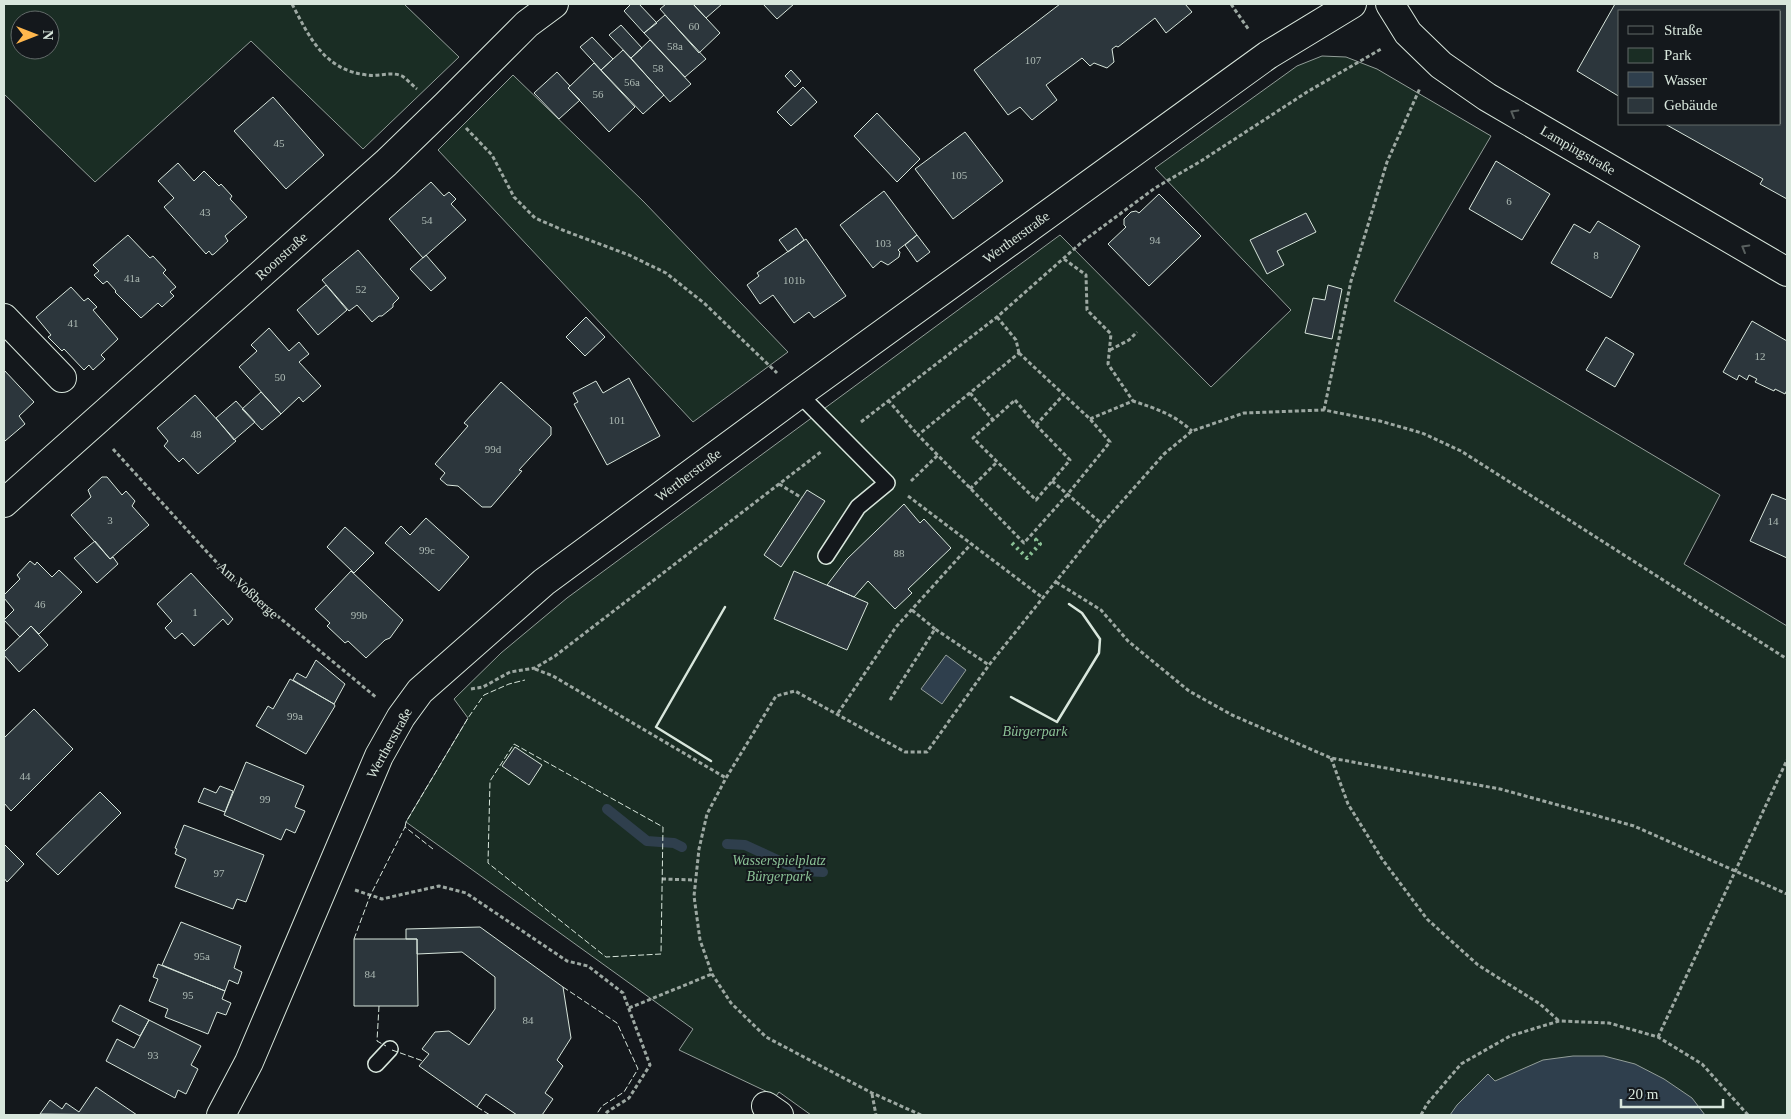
<svg xmlns="http://www.w3.org/2000/svg" width="1791" height="1119" font-family="'Times New Roman',serif">
<rect width="100%" height="100%" fill="#14181c"/>
<path fill="#1a2d24" stroke="#939e99" fill-rule="evenodd" d="M4,4H404L459,57L363,149L251,41L95,182L4,94ZM20,20H50V50H20Z
M1322,56L1346,57L1377,69L1491,136L1394,301L1720,495L1684,564L1787,626V1115H811L779,1092L776,1096L679,1050L693,1029L406,822L468,718L454,699L501,653L567,598L1060,235L1211,387L1291,310L1155,168L1297,66Z
M513,75L644,202L788,352L693,422L438,150Z"/>
<path fill="#2f3f4d" stroke="#939e99" d="M946,655L966,670L942,704L921,689Z
M1573,1056H1604L1635,1064L1664,1079L1692,1098L1705,1115H1450L1457,1105L1488,1074L1495,1081L1543,1060Z"/>
<g fill="none" stroke-linecap="round" stroke-linejoin="round">
<path stroke="#2f3f4d" stroke-width="10" d="M607,809L647,841L674,843L682,847
M727,844L745,845L786,864L805,871L823,872"/>
</g>
<path fill="#2c363c" stroke="#d8e6dc" d="M631,4H639L657,23L644,33L624,11Z
M666,4H693L720,33L699,53L660,9Z
M693,4H722L706,18Z
M763,4H794L777,19Z
M1060,4H1185L1192,12L1166,33L1155,18L1118,47L1116,46L1112,49L1114,62L1107,68L1094,63L1090,66L1082,58L1046,85L1057,100L1032,120L1020,107L1008,115L974,70Z
M1615,4H1787V199L1760,184L1763,179L1665,124H1780V11H1620V97L1577,71Z
M665,15L706,59L685,77L644,33Z
M621,25L642,48L631,58L609,35Z
M592,37L613,59L601,70L580,47Z
M650,40L691,84L670,102L631,58Z
M623,50L664,95L643,114L601,70Z
M594,63L635,107L609,132L568,88Z
M791,70L801,81L795,87L785,76Z
M557,72L570,86L568,88L580,100L559,119L534,93Z
M803,87L817,102L791,126L777,112Z
M273,97L324,155L286,189L234,131Z
M877,113L920,159L897,182L854,136Z
M965,132L1003,181L953,219L915,169Z
M1496,161L1550,194L1522,240L1469,209Z
M178,163L194,181L204,171L219,186L221,184L232,196L230,199L247,217L225,236L228,241L214,254L212,255L209,251L206,254L164,207L174,198L158,181Z
M431,182L444,196L449,192L456,199L451,204L466,220L423,258L389,219Z
M884,191L917,235L898,250L900,252L899,257L888,265L881,261L873,268L840,225Z
M1159,194L1201,236L1149,286L1108,244L1126,227L1124,225V219L1131,212L1136,211L1139,213Z
M1306,213L1316,232L1277,251L1284,265L1267,274L1250,240Z
M1598,221L1640,246L1611,298L1551,263L1574,224L1590,233Z
M796,228L804,240L788,252L779,240Z
M128,235L150,258L153,256L166,270L163,273L176,287L170,292L174,296L162,307L158,303L141,318L115,292L116,291L107,281L103,284L94,275L99,271L93,265Z
M917,235L930,252L917,262L905,245Z
M806,239L846,296L814,318L809,312L794,323L773,295L760,304L747,285L759,276L757,273Z
M358,250L399,298L393,304V307L382,316H379L372,322L357,305L349,311L322,280Z
M426,255L446,278L431,291L410,269Z
M326,285L347,310L318,335L297,310Z
M1328,285L1342,289L1332,339L1305,333L1313,298L1325,300Z
M71,287L84,301L88,298L97,307L93,310L118,339L101,355L105,359L93,370L89,365L84,370L64,349L62,351L48,337L51,335L36,317Z
M586,317L605,337L585,356L566,337Z
M1752,321L1787,341V390L1785,394L1775,389L1774,391L1755,382L1757,379L1749,375L1747,380L1739,375L1737,380L1723,372Z
M269,328L289,351L299,342L309,354L299,362L321,386L303,402L299,397L281,414L239,367L257,351L251,345Z
M1606,337L1634,354L1615,387L1586,370Z
M4,370L34,402L19,416L25,424L5,441L4,439Z
M629,378L660,436L607,465L574,404L578,402L573,393L596,381L603,393Z
M501,382L551,427V435L519,470L522,471L491,507H482L458,486L447,485L440,479L445,473L435,464L468,426L464,423Z
M261,392L281,414L262,430L242,409Z
M195,395L236,441L198,474L183,458L179,462L164,446L168,441L157,428Z
M236,401L255,422L234,440L216,418Z
M102,477H107L122,495L126,491L135,501L132,506L149,525L110,559L71,515L91,497L88,490Z
M807,490L825,501L781,567L764,555Z
M1772,494L1787,500V558L1750,541Z
M904,504L920,523L924,519L951,548L908,589L912,593L895,609L868,581L854,597L827,585L847,559Z
M426,518L469,557L439,591L385,543L401,526L410,535Z
M345,527L374,553L354,573L327,547Z
M95,541L110,559L113,557L118,564L97,583L74,558Z
M30,561L35,565L37,562L52,577L59,570L82,592L39,634L31,626L20,637L4,620L14,610L4,598V595L20,579L17,575Z
M351,571L403,620L390,638L385,640L366,658L348,641L345,643L327,626L330,623L315,609Z
M794,571L868,603L847,650L774,619Z
M191,573L233,619L228,625L223,619L194,646L182,633L175,639L165,628L172,621L157,604Z
M31,626L48,645L19,672L4,655V652Z
M316,660L345,684L334,704L293,680L297,673L306,678Z
M290,679L334,704L335,706L306,754L256,726L268,706L273,709Z
M34,709L73,749L11,811L4,803V738Z
M515,747L542,765L529,785L502,766Z
M246,762L304,786L295,807L305,811L295,833L286,829L281,840L224,815Z
M220,786L233,791L225,812L198,802L204,788L216,793Z
M100,792L121,813L58,875L36,854Z
M184,825L264,855L246,902L237,899L233,909L175,887L186,859L175,854L177,849L175,848Z
M4,844L24,864L7,882L4,878Z
M181,922L241,946L234,968L242,972L238,984L229,980L225,991L162,965Z
M480,927L563,987L571,1038L557,1060L563,1066L545,1093L553,1099L542,1115H517L486,1094L477,1107L419,1066L429,1054L422,1049L435,1032L449,1031L469,1045L495,1009V977L462,952L417,954V939H406V929Z
M354,939H417L418,1006H354Z
M158,964L225,991L222,999L231,1003L226,1015L217,1012L208,1034L165,1017L168,1009L149,1001L158,979L153,977Z
M120,1005L149,1020L140,1036L112,1021Z
M149,1020L201,1046L191,1065L198,1069L186,1094L178,1090L175,1098L106,1061L117,1039L134,1048Z
M96,1087L137,1115L40,1114L50,1100L62,1109L66,1103L79,1112Z"/>
<g fill="none" stroke-linecap="round" stroke-linejoin="round">
<defs>
<path id="service" d="M799,394L887,483L858,507L826,556
M376,1064L390,1049"/>
<path id="minor" d="M1390,4L1408,33L1441,65L1487,97L1787,272
M4,318L62,378
M4,503L386,163L446,105L527,24L554,4
M766,1106L779,1115
M221,1115L249,1062L379,756L401,717L420,691L544,582L799,394L1268,55L1352,4"/>
</defs>
<use href="#service" stroke="#d8e6dc" stroke-width="18"/>
<use href="#minor" stroke="#d8e6dc" stroke-width="30"/>
<path stroke="#9da8a2" stroke-width="3" stroke-dasharray="4 2.5" stroke-linecap="butt" d="M292,4C310,38 324,70 367,75C378,77 391,71 402,76C407,79 412,85 417,89
M1231,4L1249,30
M466,128L492,155L514,197L535,218L565,231L629,255L666,273L704,303L777,373
M1064,259L1086,275L1087,310L1111,334L1108,364L1133,401
M997,317L1016,340L1019,353
M1110,350L1129,340L1137,332
M1019,353L1090,419L1110,442L1067,495L1024,543L918,435Z
M970,393L993,420
M888,400L918,435
M1015,400L1036,425L1070,460L1036,500L973,438Z
M1324,410L1351,281L1387,162L1420,88
M1090,419L1133,401C1157,409 1173,414 1192,431
M861,422L997,317L1082,242L1155,188L1201,161L1307,92L1381,49
M1036,425L1064,394
M113,449L229,576L377,698
M911,481L938,455
M1052,481L1102,524
M779,484L802,498
M970,489L997,462
M908,496L1043,598
M1056,582L1101,610L1128,641L1189,691L1232,715L1331,758L1500,789L1634,826L1787,894
M912,610L935,629
M535,669L553,676L726,778
M471,689L483,687L510,672L535,668L555,656L822,451
M890,700L935,629L989,665
M838,713L896,627L971,544
M1331,758L1348,804L1382,859L1427,919L1478,965L1540,1004L1558,1020
M662,879L695,880
M355,890L382,899L439,886L466,893L567,961L588,966L623,993L650,1065L629,1098L607,1112L605,1115
M629,1008L712,974
M1658,1037L1787,760
M872,1094L876,1115
M921,1115L872,1093L766,1037L731,1003L712,974L700,940L694,896L699,849L707,814L726,778L776,696L795,691L905,752H927L989,665L1102,524L1164,454L1192,431L1244,413L1324,410L1380,421L1422,433L1461,451L1787,659
M1421,1115L1427,1104L1461,1064L1510,1036L1559,1021L1609,1023L1658,1037L1702,1064L1748,1115"/>
<use href="#service" stroke="#14181c" stroke-width="15"/>
<use href="#minor" stroke="#14181c" stroke-width="28"/>
<path stroke="#8ac095" stroke-width="4" stroke-dasharray="2.5 4" stroke-linecap="butt" d="M1012,543L1027,558L1040,544L1036,540L1039,537"/>
<path stroke="#d8e6dc" stroke-width="1" stroke-dasharray="6 2.5" stroke-linecap="butt" d="M514,744L663,827L661,954L606,957L488,863L490,781Z
M405,827L406,822L468,718L484,695L509,684L525,680
M354,939L370,896L405,827L433,849
M563,987L617,1023L638,1069L624,1092L602,1106L596,1115
M379,1006L377,1041L386,1046
M392,1050L423,1061
M477,1107L490,1115"/>
<path stroke="#d8e6dc" stroke-width="2.5" d="M1011,697L1057,722L1099,653L1100,639L1082,613L1069,604
M711,761L656,727L725,607"/>
</g>
<defs><path id="oneway-chevron" d="M-2-3.5L2.5 0L-2 3.5" fill="none" stroke-width="1.6" stroke-linecap="round" stroke-linejoin="round" transform="scale(1.25)"/></defs>
<g stroke="#59605f">
<use href="#oneway-chevron" transform="translate(1514 113) rotate(-150)"/>
<use href="#oneway-chevron" transform="translate(1745 248) rotate(-150)"/>
</g>
<g text-anchor="middle" stroke-width="4" stroke-linejoin="round" paint-order="stroke">
<g font-size="11" fill="#adbab4">
<text x="694" y="30">60</text>
<text x="675" y="50">58a</text>
<text x="1033" y="64">107</text>
<text x="658" y="72">58</text>
<text x="632" y="86">56a</text>
<text x="598" y="98">56</text>
<text x="279" y="147">45</text>
<text x="959" y="179">105</text>
<text x="1509" y="205">6</text>
<text x="205" y="216">43</text>
<text x="427" y="224">54</text>
<text x="1155" y="244">94</text>
<text x="883" y="247">103</text>
<text x="1596" y="259">8</text>
<text x="132" y="282">41a</text>
<text x="794" y="284">101b</text>
<text x="361" y="293">52</text>
<text x="73" y="327">41</text>
<text x="1760" y="360">12</text>
<text x="280" y="381">50</text>
<text x="617" y="424">101</text>
<text x="196" y="438">48</text>
<text x="493" y="453">99d</text>
<text x="110" y="524">3</text>
<text x="1773" y="525">14</text>
<text x="427" y="554">99c</text>
<text x="899" y="557">88</text>
<text x="40" y="608">46</text>
<text x="195" y="616">1</text>
<text x="359" y="619">99b</text>
<text x="295" y="720">99a</text>
<text x="25" y="780">44</text>
<text x="265" y="803">99</text>
<text x="219" y="877">97</text>
<text x="202" y="960">95a</text>
<text x="370" y="978">84</text>
<text x="188" y="999">95</text>
<text x="528" y="1024">84</text>
<text x="153" y="1059">93</text>
</g>
<g font-size="14" fill="#d8e6dc" stroke="#14181c">
<text transform="translate(1578 150) rotate(30)" y="5">Lampingstraße</text>
<text transform="translate(1016 237) rotate(-36)" y="5">Wertherstraße</text>
<text transform="translate(281 256) rotate(-42)" y="5">Roonstraße</text>
<text transform="translate(688 475) rotate(-37)" y="5">Wertherstraße</text>
<text transform="translate(248 590) rotate(42)" y="5">Am Voßberge</text>
<text transform="translate(389 743) rotate(-61)" y="5">Wertherstraße</text>
</g>
<g font-size="14" font-style="italic" fill="#8ac095" stroke="#14181c">
<text x="1035" y="736">Bürgerpark</text>
<text x="779" y="865">Wasserspielplatz<tspan x="779" dy="16">Bürgerpark</tspan></text>
</g>
</g>
<rect width="1791" height="1119" fill="none" stroke="#d8e6dc" stroke-width="10"/>
<rect x="1618" y="10" width="162" height="115" fill="#14181c" stroke="#626a69"/>
<rect x="1628" y="26" width="25" height="8" fill="#14181c" stroke="#626a69"/>
<text x="1664" y="35" font-size="15" fill="#d8e6dc">Straße</text>
<rect x="1628" y="48" width="25" height="15" fill="#1a2d24" stroke="#626a69"/>
<text x="1664" y="60" font-size="15" fill="#d8e6dc">Park</text>
<rect x="1628" y="72" width="25" height="15" fill="#2f3f4d" stroke="#626a69"/>
<text x="1664" y="85" font-size="15" fill="#d8e6dc">Wasser</text>
<rect x="1628" y="98" width="25" height="15" fill="#2c363c" stroke="#626a69"/>
<text x="1664" y="110" font-size="15" fill="#d8e6dc">Gebäude</text>
<g transform="translate(35 35) rotate(90)"><circle r="24" fill="#14181c" stroke="#626a69"/>
<path d="M0-4L9 19L0 12L-9 19Z" fill="#ffb74d"/>
<text y="-8" font-size="14" font-weight="bold" text-anchor="middle" fill="#d8e6dc">N</text>
</g>
<path d="M1621 1099v8h102v-8" fill="none" stroke="#d8e6dc" stroke-width="2.5"/>
<text x="1628" y="1099" font-size="15" fill="#d8e6dc" stroke="#14181c" stroke-width="4" paint-order="stroke">20 m</text>
</svg>
